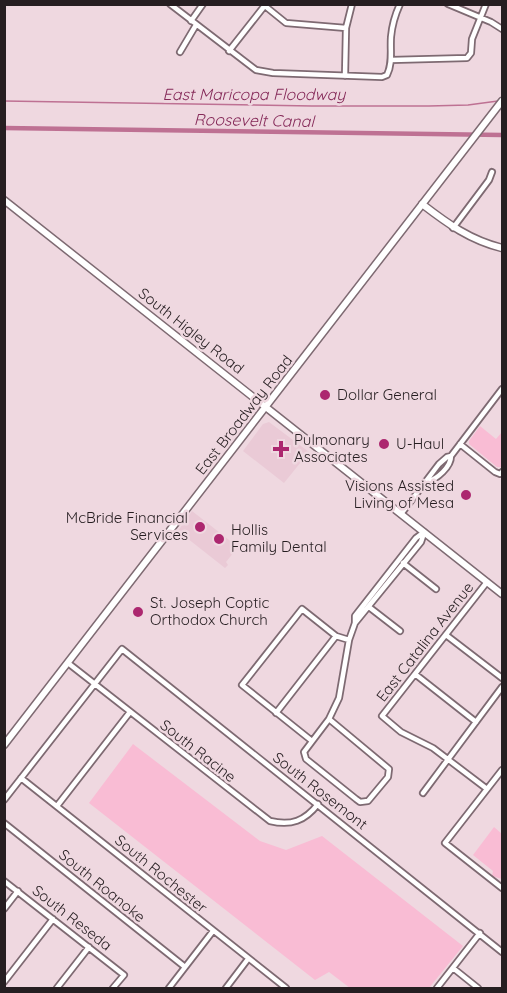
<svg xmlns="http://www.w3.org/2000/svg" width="507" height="993" font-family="Quicksand,sans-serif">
<rect width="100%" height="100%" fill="#efd8e0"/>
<path fill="#eacad6" d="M269,422L309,452L284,483L243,451L263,424Z
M192,511L238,547L226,562L228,565L225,568L178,531Z"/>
<path fill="#f9bcd4" d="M480,426L496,439L502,432L501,467H497L469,444V441Z
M133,744L260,841L286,850L322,836L463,946L429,988H350L329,972L315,980L89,803Z
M494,827L502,834V879L492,876L493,871L473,855Z"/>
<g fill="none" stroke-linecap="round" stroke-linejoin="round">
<path stroke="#be7193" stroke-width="1.5" d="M4,101L312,106H429L468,105L498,101"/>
<path stroke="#be7193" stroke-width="4.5" d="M4,128L502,135"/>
<defs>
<path id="street" d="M170,4L256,70L273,73L382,77L387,75C393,63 390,50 391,37C392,25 395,15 400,4
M448,4L491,22L502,29
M265,6L286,23L346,28
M191,21L203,4
M229,51L266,4
M180,52L196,25
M391,60L467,58L471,53L472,39L486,4
M345,76L346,28L352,4
M453,228L489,180L492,172
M460,444L495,472L500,474L502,472
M427,482C437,479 451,467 451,456L502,389
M401,514L439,464L447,457L451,456
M403,563L436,589
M487,582L382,716L401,732L433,748L487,789
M369,607L400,631
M355,623L421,542L424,533
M446,635L502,678
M68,663L270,821C291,826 305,821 318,804
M415,674L476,722
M276,713L336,636
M329,719L389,769L388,777L368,801L360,802L356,799L306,759L304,752L329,719L339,698L349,640L355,623V616L416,538L424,532
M312,741L242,685L302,609L336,636L349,640
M502,770L445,843L502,888
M21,778L286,988
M423,793L502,687
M4,800L122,649L502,952
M57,806L130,712
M4,823L185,967
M4,881L124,975L113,988
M4,909L18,891
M453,968L478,988
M4,982L53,919
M57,988L89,947
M169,988L213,931
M226,988L248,959
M437,988L480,933"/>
<path id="secondary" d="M4,200L502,594
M422,204C448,224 470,240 502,248
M4,745L502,101"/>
</defs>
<use href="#street" stroke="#7e6a72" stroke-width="8"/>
<use href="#secondary" stroke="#7e6a72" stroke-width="9"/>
<use href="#street" stroke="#fff" stroke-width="4.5"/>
<use href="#secondary" stroke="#fff" stroke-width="6"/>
</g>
<g fill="#ac276f" stroke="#efd8e0" stroke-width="2">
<circle cx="325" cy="395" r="6"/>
<circle cx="384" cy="444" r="6"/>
<path d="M278 440h6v6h6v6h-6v6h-6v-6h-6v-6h6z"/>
<circle cx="466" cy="495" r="6"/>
<circle cx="200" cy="527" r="6"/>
<circle cx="219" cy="539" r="6"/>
<circle cx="138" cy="612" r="6"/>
</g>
<g text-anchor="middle" stroke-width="5" stroke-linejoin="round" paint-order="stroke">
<g font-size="15" fill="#261e21" stroke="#efd8e0">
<text transform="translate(191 331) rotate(38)" y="5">South Higley Road</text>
<text transform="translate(244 415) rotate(-52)" y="5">East Broadway Road</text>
<text transform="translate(425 642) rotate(-52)" y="5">East Catalina Avenue</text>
<text transform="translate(198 751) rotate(38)" y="5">South Racine</text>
<text transform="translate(320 791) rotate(38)" y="5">South Rosemont</text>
<text transform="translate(161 874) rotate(39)" y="5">South Rochester</text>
<text transform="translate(102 886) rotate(39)" y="5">South Roanoke</text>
<text transform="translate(72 918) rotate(38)" y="5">South Reseda</text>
</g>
<g font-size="15" fill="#261e21" stroke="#efd8e0" text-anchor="start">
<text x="337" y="400">Dollar General</text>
<text x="294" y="445">Pulmonary<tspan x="294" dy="17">Associates</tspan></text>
<text x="396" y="449">U-Haul</text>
<text x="454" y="491" text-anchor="end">Visions Assisted<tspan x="454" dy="17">Living of Mesa</tspan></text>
<text x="188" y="523" text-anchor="end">McBride Financial<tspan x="188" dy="17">Services</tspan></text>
<text x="231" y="535">Hollis<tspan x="231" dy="17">Family Dental</tspan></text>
<text x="150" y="608">St. Joseph Coptic<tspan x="150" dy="17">Orthodox Church</tspan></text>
</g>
<g font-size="16" font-style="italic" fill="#852958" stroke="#efd8e0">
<text x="254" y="100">East Maricopa Floodway</text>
<text transform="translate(254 120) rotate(1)" y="6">Roosevelt Canal</text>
</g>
</g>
<rect width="507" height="993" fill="none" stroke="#261e21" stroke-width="12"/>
</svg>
